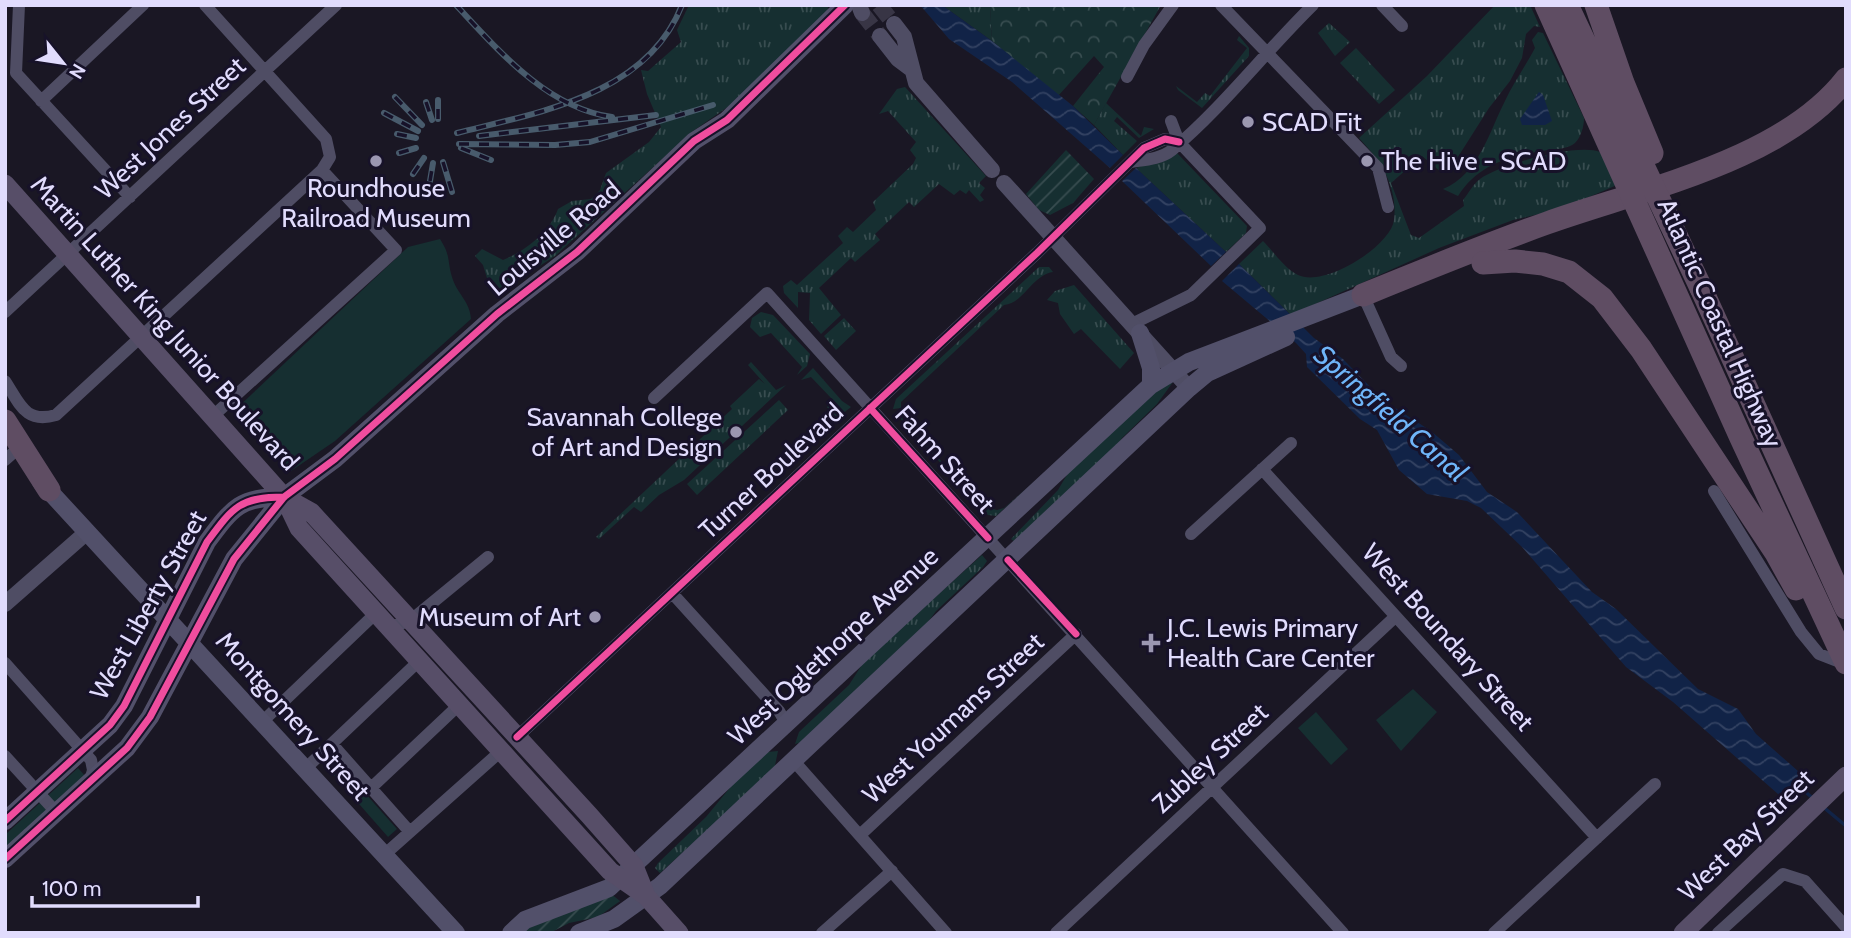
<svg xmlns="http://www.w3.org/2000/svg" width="1851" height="938" font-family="Cabin,sans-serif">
<defs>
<pattern id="grass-tufts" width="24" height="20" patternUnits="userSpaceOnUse" patternTransform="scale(1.75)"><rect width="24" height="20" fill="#162f31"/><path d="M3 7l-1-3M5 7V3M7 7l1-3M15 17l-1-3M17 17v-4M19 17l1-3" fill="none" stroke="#384d50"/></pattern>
<pattern id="forest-crowns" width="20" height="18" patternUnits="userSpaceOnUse" patternTransform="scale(1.75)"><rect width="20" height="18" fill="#162f31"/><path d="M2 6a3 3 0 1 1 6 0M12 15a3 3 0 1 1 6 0" fill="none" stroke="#384d50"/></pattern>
<pattern id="garden-furrows" width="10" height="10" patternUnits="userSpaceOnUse" patternTransform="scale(1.75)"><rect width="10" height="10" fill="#162f31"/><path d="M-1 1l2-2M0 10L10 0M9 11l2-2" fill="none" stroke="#384d50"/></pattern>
<pattern id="water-waves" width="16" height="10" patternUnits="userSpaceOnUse" patternTransform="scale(1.75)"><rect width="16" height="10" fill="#112347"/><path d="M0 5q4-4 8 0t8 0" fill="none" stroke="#334262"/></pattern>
</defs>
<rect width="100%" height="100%" fill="#1a1724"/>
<path fill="url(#grass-tufts)" d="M689,5H827L828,8L827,13L729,106L693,131L555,256L501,291H491L483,265L475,256L482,249L503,260C525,251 550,232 558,209L572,201L591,199L600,190L606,173L649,142L661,127L647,94L641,70L648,71L681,42L677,30Z
M942,5H990L992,41Z
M1495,5H1530L1540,27L1534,26L1526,34L1522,58L1510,81L1489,108L1456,160L1441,172L1422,156L1391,183L1411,235L1419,238L1464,206L1463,200C1469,193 1473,184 1480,179C1501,164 1577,143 1600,152L1617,185L1561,209L1513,220L1439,248L1291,315L1239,264L1263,241C1273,251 1285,269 1298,275C1324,288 1391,246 1394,220C1398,187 1381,161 1359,138L1427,76Z
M1329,23L1350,42L1335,56L1318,33Z
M1538,32L1543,33L1584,118C1584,126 1581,137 1575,143C1568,149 1556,149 1548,150C1511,156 1479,163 1458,196L1443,189C1479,174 1489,132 1505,101C1513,84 1526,65 1535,48L1532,40Z
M1239,36L1249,48V56L1202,108L1178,90L1176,86L1197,102L1205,93L1210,96L1247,48L1237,40Z
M1356,48L1395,90L1379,104L1340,63Z
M905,87L986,176L979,183L985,188L980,195L984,200L980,202L969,190L966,194L960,190L954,195L939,184L914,207L909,202L875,234L880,240L855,262L851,258L819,288L841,315L821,334L809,320L810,293L798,292V308L784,293L783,286L791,280L797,285L843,243L838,236L847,227L853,232L876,210L873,202L913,164L916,158L910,150L916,142L888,111L879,114L897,89Z
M1106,103L1141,136L1144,127L1154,129L1139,138L1117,117L1114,121L1137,141L1123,155L1094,125Z
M1177,153L1247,226L1246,233L1226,252L1136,168Z
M1039,267H1049L1053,272C1032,275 1023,304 1004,305L901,402V408L893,409L896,399Z
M1074,285L1134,353L1120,369L1081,329L1074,334L1060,314L1058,303L1047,300L1055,291Z
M761,312L773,315L810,354L807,366L797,375L802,367L771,333L760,337L750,327L752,318Z
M844,318L856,331L836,350L824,336Z
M751,362L776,390L786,385L684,480L659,495L641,512L634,507L599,539L596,537L732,409L730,406L759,379L765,384L748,365Z
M813,368L842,401L851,407L837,418L827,407L833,400L811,377L801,380Z
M1173,382L1157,404L1122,438L1112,456L1015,542L1011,539L1058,490L1068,473L1161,387Z
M779,400L788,410L697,495L687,484Z
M907,412L902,418L983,507L997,510L1004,508L1045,472L996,516L988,515L897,415Z
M982,555L987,561L983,567L936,611L920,633L806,741L795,744L799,732L849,685L865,660Z
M778,751L774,770L660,873L655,868L658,863L706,817L742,773L768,752Z
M78,768L85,776L5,850V835Z"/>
<path fill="url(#forest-crowns)" d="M990,5H1161L1094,125L1073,106L1104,67L1094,56L1058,96L992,41Z"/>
<path fill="#162f31" d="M440,239C451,256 447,260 452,277C457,294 470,301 471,319L335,441L291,471L236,409L408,247Z
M1413,689L1437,712L1401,751L1376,720Z
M1316,712L1348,749L1331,765L1298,728Z
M332,756L397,829L388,837L324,764Z"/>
<path fill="url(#garden-furrows)" d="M1066,150L1094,179L1073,203L1050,215L1039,210L1026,194Z
M610,893L620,901L598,917L569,923L550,933H516Z"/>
<path fill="url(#water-waves)" d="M920,5H942L992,41L1073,106L1123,155L1110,168L1012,82L949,39Z
M1539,92L1543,95L1552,121L1545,125H1522L1520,119Z
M1136,168L1226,252L1211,266L1122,181Z
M1239,264L1314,338L1343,359L1383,400L1431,431L1459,455L1487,492L1517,512L1592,592L1616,609L1698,689L1738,709L1756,734L1807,779L1786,801L1673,702L1626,667L1522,547L1481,508L1467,501L1427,494L1399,470L1377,430L1360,419L1307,367L1306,354L1296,343L1222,281Z"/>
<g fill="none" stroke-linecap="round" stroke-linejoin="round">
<path stroke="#112347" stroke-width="3.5" d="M1798,786L1814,799
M1822,806L1846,826"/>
<path stroke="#383545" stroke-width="16" stroke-dasharray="16 8" stroke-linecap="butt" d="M879,5L894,24
M862,13L880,36"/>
<path stroke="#4f4d64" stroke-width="12" d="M19,5L16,73L130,197
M1221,5L1378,168L1388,207
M1382,5L1402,26
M1127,77L1144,45L1173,5
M41,101L143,5
M1131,162C1144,160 1161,159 1172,150C1223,107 1265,52 1313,5
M1363,295L1391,357L1401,366
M5,312L336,5
M1132,324L1191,295L1260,228L1179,142L1171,121
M5,381C20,404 25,424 56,415L322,170L330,157L326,139L205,5
M654,398L767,293L1343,933
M213,416L396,250L322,170
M5,460L14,452
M1262,469L1597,838
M1714,491L1801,632L1819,654L1837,661L1845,659
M1191,534L1291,443
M672,593L779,711L787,725
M389,627L410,621L488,557
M5,663L91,760L93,770L90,781
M262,722L376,613
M517,737L1037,253L1144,148L1165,139L1179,142
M332,744L410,832
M5,756L56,812
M793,760L946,933
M305,769L420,660
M371,788L460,704
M860,835L1076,634
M384,855L501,751
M822,933L892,871
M1056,933L1395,617
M1494,933L1655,784
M1718,933L1783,874L1805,881L1846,927"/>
<path stroke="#4f4d64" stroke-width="16" d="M859,5L862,13
M894,24L904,37L916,83L992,170
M880,36L898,59L910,68
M1004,183L1189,388
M5,604L87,532"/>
<path stroke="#52506a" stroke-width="18" d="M1140,333L1151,368V385
M41,482L456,933
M5,821L110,725L124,706L207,542C233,507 240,497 284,497
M5,859L127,748L150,717L234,559L284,497L335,459L497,314L577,252L694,141L727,120L845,5
M511,933L525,920L609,888L1151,385L1189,362L1363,295
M579,933L614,919L660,886L1189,388L1207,373L1286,337"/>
<path stroke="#574e68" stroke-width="19" d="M5,184L284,497L299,528L610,871L646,896L679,933
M284,497L311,512L589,815L634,866L646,896
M1683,933L1846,776"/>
<path stroke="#5f4d63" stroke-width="23" d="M1701,288L1846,608
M1363,295C1424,270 1485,245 1547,223C1642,189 1782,161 1846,79
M5,421L49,490"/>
<defs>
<path id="rail" d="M456,5C498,50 547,108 612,117
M395,97L422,125
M426,102L432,120
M384,113L418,131
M438,119V100
M457,133C540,112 647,95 682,5
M397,134L416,138
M479,136L656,115
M459,144L555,145L590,142L713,105
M461,148L491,160
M399,153L416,148
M443,162L452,192
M413,174L424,158
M430,181L433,163"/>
</defs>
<use href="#rail" stroke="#485b6c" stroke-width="6"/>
<use href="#rail" stroke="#171229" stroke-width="3.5" stroke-dasharray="10" stroke-linecap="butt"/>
<path stroke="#5f4d63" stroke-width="23" d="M1546,5L1741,438L1846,663
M1567,5L1701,288
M1596,5L1623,83L1652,153
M1483,263L1515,261L1543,264L1569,272L1602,298L1641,349L1776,553L1796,589"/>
<defs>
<path id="cycleway" d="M870,408L988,538
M1008,560L1076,634
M517,737L1037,253L1144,148L1165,139L1179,142
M5,821L110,725L124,706L207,542C233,507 240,497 284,497
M5,859L127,748L150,717L234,559L284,497L335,459L497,314L577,252L694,141L727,120L845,5"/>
</defs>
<use href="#cycleway" stroke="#171229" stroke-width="11"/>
<use href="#cycleway" stroke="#ef4d9e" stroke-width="7"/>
</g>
<g fill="#9b97b1" stroke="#171229" stroke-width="2.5">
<circle cx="1248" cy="122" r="7"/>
<circle cx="376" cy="161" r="7"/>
<circle cx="1367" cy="161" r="7"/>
<circle cx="736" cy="432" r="7"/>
<circle cx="595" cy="617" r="7"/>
<path d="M1147.5 632.5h7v7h7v7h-7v7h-7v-7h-7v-7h7z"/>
</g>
<g text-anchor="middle" stroke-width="6" stroke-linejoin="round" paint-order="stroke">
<g font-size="26" fill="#e1dcfd" stroke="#171229" text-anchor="start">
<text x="1262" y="131">SCAD Fit</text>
<text x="1381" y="170">The Hive - SCAD</text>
<text x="376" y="197" text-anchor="middle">Roundhouse<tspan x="376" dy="30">Railroad Museum</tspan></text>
<text x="722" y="426" text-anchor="end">Savannah College<tspan x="722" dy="30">of Art and Design</tspan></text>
<text x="581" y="626" text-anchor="end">Museum of Art</text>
<text x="1167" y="637">J.C. Lewis Primary<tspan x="1167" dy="30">Health Care Center</tspan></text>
</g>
<g font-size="26" fill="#e1dcfd" stroke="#171229">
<text transform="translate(170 128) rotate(-43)" y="9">West Jones Street</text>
<text transform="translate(554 238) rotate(-40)" y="9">Louisville Road</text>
<text transform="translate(165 323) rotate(48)" y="9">Martin Luther King Junior Boulevard</text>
<text transform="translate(1720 323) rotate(66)" y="9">Atlantic Coastal Highway</text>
<text transform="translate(945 459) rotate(48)" y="9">Fahm Street</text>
<text transform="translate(771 471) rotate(-43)" y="9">Turner Boulevard</text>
<text transform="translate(148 605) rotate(-61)" y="9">West Liberty Street</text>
<text transform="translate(1448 637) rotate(48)" y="9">West Boundary Street</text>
<text transform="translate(833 646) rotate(-43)" y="9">West Oglethorpe Avenue</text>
<text transform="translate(293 716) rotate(48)" y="9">Montgomery Street</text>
<text transform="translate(953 718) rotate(-43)" y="9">West Youmans Street</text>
<text transform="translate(1210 758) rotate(-43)" y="9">Zubley Street</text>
<text transform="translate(1746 835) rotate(-44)" y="9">West Bay Street</text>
</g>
<g font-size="28" font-style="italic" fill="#6fb5f9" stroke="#171229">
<text transform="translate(1391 413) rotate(41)" y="10">Springfield Canal</text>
</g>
</g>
<rect width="1851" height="938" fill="none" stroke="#e1dcfd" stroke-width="14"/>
<g transform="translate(63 63) rotate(120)" stroke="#171229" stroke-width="5" paint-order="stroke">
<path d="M0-5L12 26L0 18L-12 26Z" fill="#e1dcfd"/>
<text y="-10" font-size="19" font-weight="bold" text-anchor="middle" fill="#e1dcfd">N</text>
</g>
<path d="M32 896v10h166v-10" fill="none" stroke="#e1dcfd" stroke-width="3.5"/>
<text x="42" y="896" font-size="21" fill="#e1dcfd" stroke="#171229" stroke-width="5" paint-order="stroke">100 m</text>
</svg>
